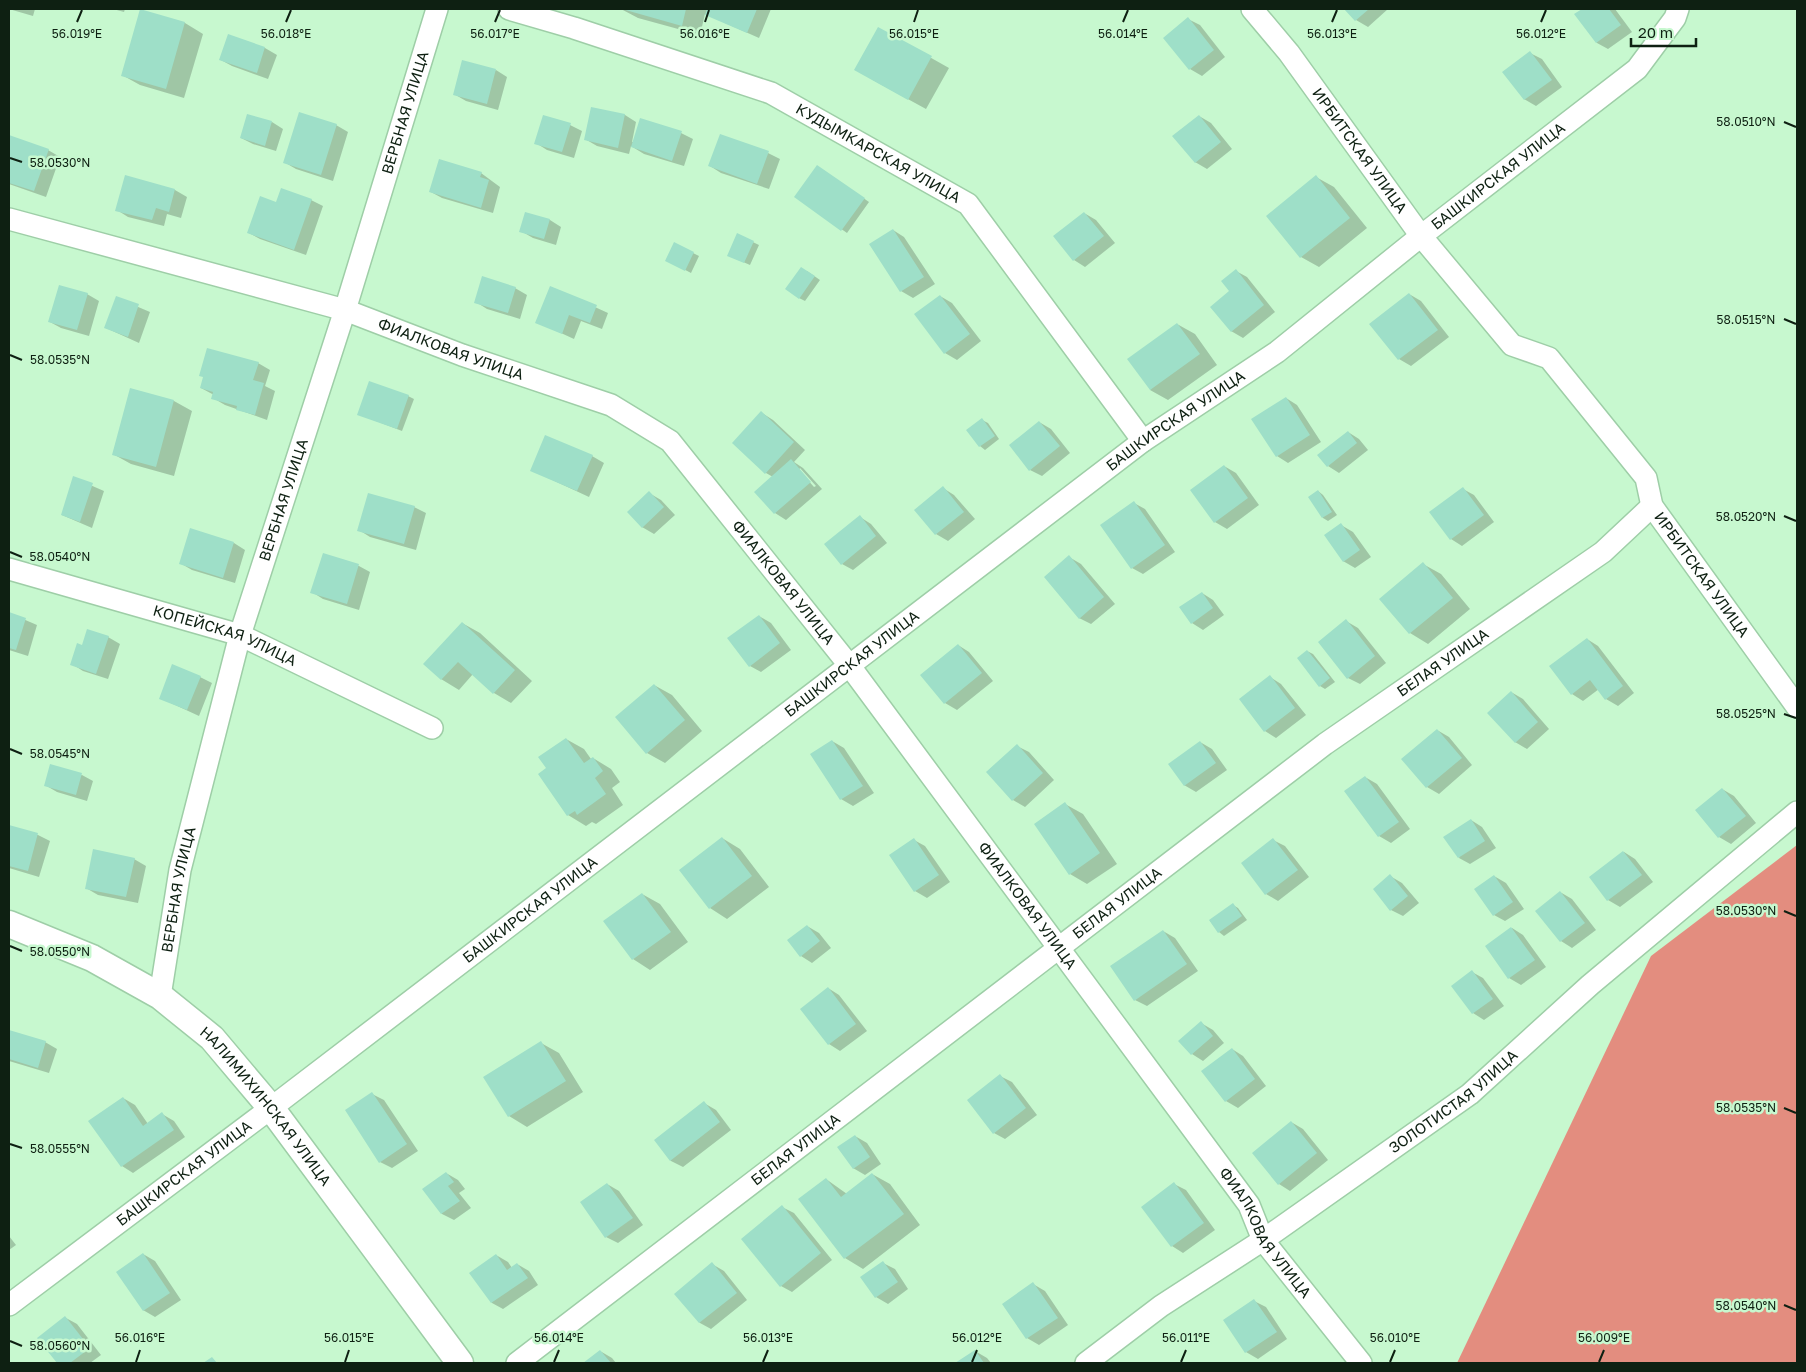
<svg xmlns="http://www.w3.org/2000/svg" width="1806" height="1372" font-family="'Golos Text',sans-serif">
<rect width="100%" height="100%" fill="#c7f8cf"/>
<path fill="#e38d7f" d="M1797,845V1363H1457L1651,956Z"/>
<path fill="#0003" fill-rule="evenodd" d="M9,9H35L33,16Z
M113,9H125L124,12Z
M621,9H771L759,38L705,14L700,35L638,18Z
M1346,9H1388L1368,27L1356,20Z
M1584,9H1615L1632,32L1608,49L1597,43L1576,15Z
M141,11L185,23L203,34L184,98L140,85L122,75Z
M1188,19L1200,25L1225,57L1202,76L1190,69Z
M878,28L949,68L926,109L873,80Z
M229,36L265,48L277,55L268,79L232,66L221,60Z
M1530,53L1542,59L1562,87L1536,106L1524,99Z
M496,70L507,77L498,110L466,101L454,94Z
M592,108L625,115L636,122L632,142L681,133L693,139L684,166L644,154L631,146L629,154L597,146L585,139Z
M1199,116L1211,123L1232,149L1207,169L1195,162Z
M272,122L283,129L276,151L253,144L241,138Z
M336,125L348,132L333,181L296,169L284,162Z
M570,125L582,131L574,158L547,150L536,143Z
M9,137L48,150L60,157L46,197L9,184Z
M768,153L780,159L769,189L721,173L710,166Z
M823,170L869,202L847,233L796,197Z
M481,173L500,187L493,213L442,198L431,192Z
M126,177L175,190L187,197L181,218L167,214L164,226L128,217L117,210Z
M1316,177L1334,187L1367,228L1319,267L1301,257L1268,216Z
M311,200L323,206L306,255L260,239L249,233L277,203Z
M526,213L550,220L561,227L556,245L533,238L521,231Z
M1084,213L1096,220L1115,243L1085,267L1074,260Z
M893,230L904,237L935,284L913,298L901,291Z
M738,235L759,245L750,265L734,258Z
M693,253L699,256L691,273L672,263Z
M807,271L820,280L805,301L799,298Z
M1236,271L1247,277L1275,312L1243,338L1231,331V292Z
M551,287L608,313L602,329L581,321L574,339L537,322Z
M515,288L527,295L520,319L487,309L476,302Z
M87,294L99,301L89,336L61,328L50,322Z
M1409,294L1421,301L1449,337L1411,366L1399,359L1371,324Z
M940,296L952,303L981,341L957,360L945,353L916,315Z
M117,298L150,312L139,343L106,328Z
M1177,324L1195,334L1217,365L1168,400L1150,390Z
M258,363L270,370L265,386L275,391L267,420L225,405L213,398L214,395L201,388Z
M131,389L174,401L192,411L174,476L131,464L113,454Z
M408,396L414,399L402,431L358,414Z
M1286,398L1297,405L1321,442L1288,463L1277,456Z
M762,413L773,420L805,450L794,462L803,468L822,489L786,520L775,513L773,477L766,473ZM800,468L816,486L814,487L799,470Z
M982,420L988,423L999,439L985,450L980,446L968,430Z
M1039,422L1051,429L1070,453L1042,476L1030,470Z
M1348,432L1359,439L1368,450L1339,473L1328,466Z
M592,456L604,463L589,497L531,470Z
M1224,466L1236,473L1259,505L1227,529L1215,522Z
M74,478L104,491L92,528L62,515Z
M943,488L954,495L975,519L948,541L936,534L916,510Z
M1463,489L1474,495L1494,522L1462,546L1451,539Z
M1318,491L1323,495L1337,515L1328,521L1323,518Z
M649,493L661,500L675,515L654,534L642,527Z
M1134,503L1145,509L1175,552L1143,574L1132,568Z
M414,507L426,513L416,550L370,537L359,530Z
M860,517L871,524L887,543L853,570L842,564Z
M1341,525L1353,532L1371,557L1355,568L1343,561Z
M234,543L245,550L235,583L192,570L180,563Z
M323,555L359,566L370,572L359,610L323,599L312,592Z
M1069,557L1081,564L1115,604L1091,624L1079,618Z
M1423,564L1441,574L1470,609L1428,644L1410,633L1381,599Z
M1202,593L1213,600L1224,615L1203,630L1192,623Z
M9,613L37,625L28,656L9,650Z
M759,616L771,623L791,650L761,672L750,666Z
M1346,621L1358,628L1386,663L1360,684L1348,678Z
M462,623L480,633L532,681L511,703L494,693L473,674L459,690L441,679Z
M108,637L120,644L108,679L83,671L72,664L83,646Z
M1587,639L1598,646L1634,693L1618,706L1606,699L1599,689L1583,701L1572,694Z
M958,645L969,652L993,681L957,710L945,703L922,675Z
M1307,651L1313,654L1335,682L1325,689L1320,686Z
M200,677L212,683L199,716L160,698Z
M1270,677L1281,684L1306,715L1276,738L1265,731Z
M654,685L672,695L702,731L665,763L647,753Z
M1511,692L1523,699L1549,729L1527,749L1515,742Z
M1437,730L1449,737L1472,765L1439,794L1427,787L1403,759Z
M566,739L584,749L591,759L593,758L611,769L620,782L612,788L623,805L596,824L592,822L586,826L568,815L539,774L548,768Z
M832,741L844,748L874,793L853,806L841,799L812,755Z
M1200,742L1212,749L1227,770L1196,792L1184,785Z
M1017,746L1029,752L1054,780L1025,807L1013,800Z
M82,775L93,781L87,801L57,792L45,785Z
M1365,777L1377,784L1410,829L1391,843L1379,836Z
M1722,789L1734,796L1756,823L1731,844L1719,837L1697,810Z
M1065,804L1083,814L1117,864L1087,884L1070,874Z
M1471,820L1482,827L1496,848L1470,864L1459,858Z
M10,827L38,835L50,841L39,877L9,868Z
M722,838L740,849L769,887L727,919L710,908Z
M914,840L925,846L950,882L927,898L915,891Z
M1273,840L1285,846L1309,877L1278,901L1266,894Z
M1624,852L1635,859L1653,882L1620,907L1608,900L1590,877Z
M134,859L146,866L138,903L98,895L86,888Z
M1390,876L1402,883L1419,903L1403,916L1391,910Z
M1494,876L1506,883L1524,909L1505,921L1494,915Z
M1560,892L1572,899L1596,930L1572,948L1561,941Z
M642,894L660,904L688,942L650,970L633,959Z
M1233,905L1238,908L1247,920L1224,936L1219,932L1210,921Z
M807,926L819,933L831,948L812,963L801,956Z
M1512,928L1523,935L1546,967L1521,985L1509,978Z
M1163,931L1175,938L1198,971L1147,1006L1135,1000Z
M1472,972L1483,978L1504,1006L1484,1020L1473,1013Z
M828,988L839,995L867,1031L840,1051L829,1044Z
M1201,1023L1213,1030L1224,1043L1203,1061L1192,1054Z
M9,1032L45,1042L57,1049L49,1073L9,1061Z
M541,1043L559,1053L583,1092L527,1127L509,1116L485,1077Z
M1232,1049L1243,1056L1266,1086L1238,1108L1226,1101Z
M1000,1076L1012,1082L1037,1115L1005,1139L994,1133Z
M372,1094L384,1100L418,1151L392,1168L380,1162Z
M123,1098L135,1105L148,1124L162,1114L174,1121L185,1137L133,1173L122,1166Z
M704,1103L716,1110L731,1130L683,1167L671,1161L656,1141Z
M1291,1122L1303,1129L1328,1160L1290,1191L1279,1184Z
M855,1136L867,1143L881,1164L865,1175L853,1168Z
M446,1173L458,1180L465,1189L459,1193L471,1208L454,1220L442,1214L424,1190Z
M872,1174L890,1184L920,1225L863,1269L845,1258L826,1179L847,1194Z
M607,1184L619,1191L643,1225L618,1243L606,1237Z
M1174,1184L1186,1190L1215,1230L1183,1253L1172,1246Z
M782,1207L794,1213L832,1260L792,1292L781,1286Z
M9,1236L16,1245L9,1250Z
M143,1254L155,1261L181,1300L155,1317L143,1310Z
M496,1255L508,1262L512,1268L517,1264L529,1271L538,1285L503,1309L492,1303L471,1273Z
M883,1263L895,1269L908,1289L888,1304L876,1297Z
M712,1264L724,1271L747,1300L711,1329L700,1323L676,1294Z
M1033,1284L1045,1291L1068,1325L1039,1345L1027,1338L1004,1304Z
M1254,1301L1266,1307L1287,1339L1258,1359L1246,1352Z
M66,1318L77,1324L101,1355L90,1363H58L39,1338Z
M600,1351L612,1358L616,1363H585Z
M975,1351L987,1358L991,1363H957Z"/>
<path fill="#9edfc8" d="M140,9L185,22L166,89L121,76Z
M622,9H686L682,26Z
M707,9H757L747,33L705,15Z
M1344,9H1369L1355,21Z
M1582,9H1609L1621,25L1596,43L1574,14Z
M1188,17L1214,50L1189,70L1163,38Z
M878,27L932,56L908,100L854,70Z
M228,34L265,47L257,73L219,60Z
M1530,51L1552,80L1524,100L1502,72Z
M462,60L496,69L487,104L453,95Z
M591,107L625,114L618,148L584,140Z
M299,112L337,124L321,175L283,163Z
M247,114L272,121L265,146L240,138Z
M543,115L571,123L562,152L534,144Z
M1199,115L1221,142L1195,163L1172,136Z
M640,118L682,131L672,161L631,147Z
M720,134L769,151L757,184L708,166Z
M9,135L49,149L34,191L9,183Z
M439,159L482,172L480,177L489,180L481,208L429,192Z
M817,165L865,198L841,231L794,197Z
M125,175L175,189L169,212L156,208L152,220L115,211Z
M1316,175L1350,218L1300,258L1266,216Z
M281,188L312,199L294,250L247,233L260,196L276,202Z
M525,212L550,219L544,239L519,232Z
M1084,212L1104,236L1073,261L1053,236Z
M893,229L924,277L900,292L869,244Z
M737,233L754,241L744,263L727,256Z
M674,242L694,252L685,271L665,261Z
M801,267L815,276L799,299L785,289Z
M1236,269L1264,305L1231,332L1210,307L1229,291L1221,281Z
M482,276L516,287L508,313L474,303Z
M59,285L88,293L77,330L48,322Z
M550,286L597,305L590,323L569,315L562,334L535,323Z
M1409,293L1438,330L1398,360L1369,324Z
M940,295L970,334L944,354L914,314Z
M116,296L139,304L128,337L104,328Z
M1177,323L1200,354L1150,390L1127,359Z
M207,348L259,362L253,380L264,383L255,415L236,410L237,406L211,399L213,392L200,388L203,377L199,376Z
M369,381L409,395L397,429L357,415Z
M130,388L174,400L156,467L112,455Z
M1286,397L1310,435L1276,457L1251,419Z
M761,411L794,442L765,474L732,443Z
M982,418L995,436L979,447L966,430Z
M1039,421L1060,446L1029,471L1009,445Z
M1348,431L1357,443L1327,467L1317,455Z
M545,435L593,455L577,491L530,471Z
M791,459L811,482L774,514L754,492Z
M1224,465L1248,498L1214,523L1190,490Z
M73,476L93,483L80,522L61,515Z
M943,486L964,512L935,535L914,510Z
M1463,487L1484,515L1450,540L1429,512Z
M1318,490L1332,512L1322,518L1308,497Z
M649,491L664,507L642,528L627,512Z
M368,493L415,506L404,544L357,531Z
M1134,501L1165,545L1131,569L1100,525Z
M860,515L876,536L841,565L824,544Z
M1341,523L1360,550L1343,562L1324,535Z
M190,528L234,542L223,578L179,564Z
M323,553L359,564L347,604L310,593Z
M1069,555L1104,597L1079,619L1044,577Z
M1423,562L1453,598L1409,634L1379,599Z
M1202,592L1213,608L1191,624L1179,607Z
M9,612L26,618L16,650L9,648Z
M759,615L780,643L749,667L727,638Z
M1346,619L1375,656L1347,679L1318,642Z
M462,622L515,670L493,694L458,662L441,680L423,664Z
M87,629L109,636L96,674L70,665L77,643L82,645Z
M1587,638L1623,686L1605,700L1590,680L1571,695L1549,666Z
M958,644L982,673L944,704L920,675Z
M1307,650L1330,678L1319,687L1297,658Z
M172,664L201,676L187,710L159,699Z
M1270,675L1295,708L1264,732L1239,699Z
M654,684L685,720L646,754L615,717Z
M1511,691L1538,722L1515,743L1487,713Z
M1437,729L1462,758L1426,788L1401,759Z
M566,738L584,763L593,757L603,771L595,778L606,794L577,815L575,811L567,816L538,774L546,768L538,757Z
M832,740L863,786L840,800L810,754Z
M1200,741L1216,763L1184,786L1168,764Z
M1017,744L1043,773L1012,801L986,772Z
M50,764L82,773L76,795L44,786Z
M1365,776L1399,822L1378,837L1344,791Z
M1722,788L1746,816L1718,838L1695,810Z
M1065,802L1100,853L1069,875L1034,824Z
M1471,819L1485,841L1458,858L1443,837Z
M9,825L38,833L28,871L9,866Z
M722,837L752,876L709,909L679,870Z
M914,838L939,875L914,892L889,855Z
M1273,838L1298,870L1265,895L1241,863Z
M93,849L135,858L126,897L85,889Z
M1623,851L1642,875L1607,901L1589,877Z
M1390,874L1408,896L1390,911L1373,889Z
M1494,875L1513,902L1493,916L1474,889Z
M1560,891L1585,923L1560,942L1535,911Z
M642,893L671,932L632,960L603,921Z
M1233,903L1242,916L1218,933L1209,920Z
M807,925L820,941L800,957L787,940Z
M1511,927L1535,960L1508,979L1485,946Z
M1163,930L1187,964L1134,1001L1110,966Z
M1472,970L1493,999L1472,1014L1451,986Z
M828,987L856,1024L828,1045L800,1009Z
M1201,1021L1213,1036L1191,1055L1178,1041Z
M9,1030L46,1041L38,1068L9,1059Z
M541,1041L566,1081L508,1117L483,1077Z
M1232,1048L1255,1079L1225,1102L1201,1071Z
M1000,1074L1026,1108L993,1134L967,1100Z
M372,1092L407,1144L379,1163L345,1110Z
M123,1097L143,1126L162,1112L174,1130L121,1167L88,1121Z
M704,1101L720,1122L670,1161L654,1140Z
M1291,1121L1317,1153L1278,1185L1252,1153Z
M855,1135L870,1157L853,1169L837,1147Z
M446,1172L454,1182L448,1186L460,1201L441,1214L422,1189Z
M872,1173L904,1214L844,1259L798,1199L826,1178L841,1197Z
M1174,1182L1204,1223L1171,1247L1141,1207Z
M607,1183L633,1218L605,1238L580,1202Z
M782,1205L821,1253L780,1287L741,1239Z
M143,1253L170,1293L143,1311L116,1272Z
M496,1254L507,1270L517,1263L528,1278L491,1303L469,1273Z
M883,1261L898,1282L875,1298L860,1277Z
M712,1262L737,1293L699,1323L674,1294Z
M1033,1282L1058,1318L1026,1339L1002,1304Z
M1254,1299L1277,1332L1245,1353L1223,1320Z
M65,1316L90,1348L70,1363H57L37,1338Z
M600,1350L611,1363H583Z
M975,1350L984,1363H955Z
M212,1357L217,1363H203Z"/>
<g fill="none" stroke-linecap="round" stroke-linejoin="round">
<defs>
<g id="minor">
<path id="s1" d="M509,9L574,28L771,93L968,204L1143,441"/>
<path id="s2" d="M1252,9L1289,53L1421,236L1512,345L1549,358L1646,478L1652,506L1797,707"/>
<path id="s3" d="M9,219L345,310L462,355L611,405L670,441L849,665L1249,1205L1263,1240L1361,1363"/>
<path id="s4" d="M9,569L240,635L432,728"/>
<path id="s5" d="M160,996L180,870L240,635L345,310L437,9"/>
<path id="s6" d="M9,1305L271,1108L1143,441L1277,352L1421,236L1637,69L1675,18L1678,9"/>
<path id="s7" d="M517,1363L1325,744L1603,552L1652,506"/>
<path id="s8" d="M1086,1363L1161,1306L1263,1240L1470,1094L1590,985L1797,812"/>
</g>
<g id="tertiary">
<path id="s9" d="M9,924L92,958L160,996L212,1038L271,1108L460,1363"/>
</g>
</defs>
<use href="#minor" stroke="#9ecea7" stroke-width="24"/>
<use href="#tertiary" stroke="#9ecea7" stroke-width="29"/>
<use href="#minor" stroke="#fff" stroke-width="21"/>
<use href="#tertiary" stroke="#fff" stroke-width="26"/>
</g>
<path fill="none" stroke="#0e2012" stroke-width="2" d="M77,22L82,10M286,22L291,10M495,22L500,10M705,22L709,10M914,22L918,10M1123,22L1128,10M1332,22L1337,10M1541,22L1546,10M1784,122L1796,127M10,158L22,162M1784,319L1796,324M10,355L22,360M1784,516L1796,521M10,552L22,557M1784,714L1796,718M10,749L22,754M1784,911L1796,916M10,946L22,951M1784,1108L1796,1113M10,1144L22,1148M1784,1305L1796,1310M10,1341L22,1346M136,1362L140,1350M345,1362L349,1350M554,1362L559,1350M763,1362L768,1350M972,1362L977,1350M1181,1362L1186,1350M1390,1362L1395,1350M1599,1362L1604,1350"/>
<g text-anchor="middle" stroke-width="5" stroke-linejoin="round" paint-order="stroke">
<g font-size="15" fill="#0e2012" stroke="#c7f8cf">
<text dy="5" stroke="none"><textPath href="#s5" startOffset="918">ВЕРБНАЯ УЛИЦА</textPath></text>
<text dy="5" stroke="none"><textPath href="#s2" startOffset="178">ИРБИТСКАЯ УЛИЦА</textPath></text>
<text dy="5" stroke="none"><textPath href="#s1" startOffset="398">КУДЫМКАРСКАЯ УЛИЦА</textPath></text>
<text dy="5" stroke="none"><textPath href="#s6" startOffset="1869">БАШКИРСКАЯ УЛИЦА</textPath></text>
<text dy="5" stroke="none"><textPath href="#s3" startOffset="461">ФИАЛКОВАЯ УЛИЦА</textPath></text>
<text dy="5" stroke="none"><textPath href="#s6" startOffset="1464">БАШКИРСКАЯ УЛИЦА</textPath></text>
<text dy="5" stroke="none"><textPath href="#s5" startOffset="512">ВЕРБНАЯ УЛИЦА</textPath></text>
<text dy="5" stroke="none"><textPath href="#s2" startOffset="732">ИРБИТСКАЯ УЛИЦА</textPath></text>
<text dy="5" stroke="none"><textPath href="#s3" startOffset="881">ФИАЛКОВАЯ УЛИЦА</textPath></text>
<text dy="5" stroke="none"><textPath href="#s4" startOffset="226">КОПЕЙСКАЯ УЛИЦА</textPath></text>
<text dy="5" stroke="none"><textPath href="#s7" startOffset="1161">БЕЛАЯ УЛИЦА</textPath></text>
<text dy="5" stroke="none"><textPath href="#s6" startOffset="1059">БАШКИРСКАЯ УЛИЦА</textPath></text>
<text dy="5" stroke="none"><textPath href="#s5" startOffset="108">ВЕРБНАЯ УЛИЦА</textPath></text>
<text dy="5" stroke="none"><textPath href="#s7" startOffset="756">БЕЛАЯ УЛИЦА</textPath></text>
<text dy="5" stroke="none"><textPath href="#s3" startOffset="1286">ФИАЛКОВАЯ УЛИЦА</textPath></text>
<text dy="5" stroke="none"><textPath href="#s6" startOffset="654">БАШКИРСКАЯ УЛИЦА</textPath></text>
<text dy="5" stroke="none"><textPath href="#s8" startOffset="451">ЗОЛОТИСТАЯ УЛИЦА</textPath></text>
<text dy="5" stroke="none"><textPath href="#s9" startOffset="321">НАЛИМИХИНСКАЯ УЛИЦА</textPath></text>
<text dy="5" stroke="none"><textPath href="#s7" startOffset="351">БЕЛАЯ УЛИЦА</textPath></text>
<text dy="5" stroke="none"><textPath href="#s6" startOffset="219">БАШКИРСКАЯ УЛИЦА</textPath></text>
<text dy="5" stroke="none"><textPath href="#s3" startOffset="1691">ФИАЛКОВАЯ УЛИЦА</textPath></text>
</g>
</g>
<g font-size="12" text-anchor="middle" fill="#0e2012" stroke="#c7f8cf" stroke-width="5" stroke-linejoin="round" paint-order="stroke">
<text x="77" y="38">56.019°E</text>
<text x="286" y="38">56.018°E</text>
<text x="495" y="38">56.017°E</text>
<text x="705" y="38">56.016°E</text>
<text x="914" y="38">56.015°E</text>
<text x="1123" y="38">56.014°E</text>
<text x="1332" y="38">56.013°E</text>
<text x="1541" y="38">56.012°E</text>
<text x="1746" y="126">58.0510°N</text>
<text x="60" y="167">58.0530°N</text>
<text x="1746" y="324">58.0515°N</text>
<text x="60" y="364">58.0535°N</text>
<text x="1746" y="521">58.0520°N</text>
<text x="60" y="561">58.0540°N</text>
<text x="1746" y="718">58.0525°N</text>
<text x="60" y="758">58.0545°N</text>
<text x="1746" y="915">58.0530°N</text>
<text x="60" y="956">58.0550°N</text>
<text x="1746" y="1112">58.0535°N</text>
<text x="60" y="1153">58.0555°N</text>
<text x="1746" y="1310">58.0540°N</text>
<text x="140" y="1342">56.016°E</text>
<text x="349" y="1342">56.015°E</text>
<text x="559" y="1342">56.014°E</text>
<text x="768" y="1342">56.013°E</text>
<text x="977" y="1342">56.012°E</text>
<text x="1186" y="1342">56.011°E</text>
<text x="1395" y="1342">56.010°E</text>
<text x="1604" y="1342">56.009°E</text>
<text x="60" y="1350">58.0560°N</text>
</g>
<rect width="1806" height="1372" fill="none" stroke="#0e2012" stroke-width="20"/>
<path d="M1631 38v8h65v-8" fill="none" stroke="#0e2012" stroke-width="2.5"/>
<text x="1638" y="38" font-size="15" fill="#0e2012" stroke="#c7f8cf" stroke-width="4" paint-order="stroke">20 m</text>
</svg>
